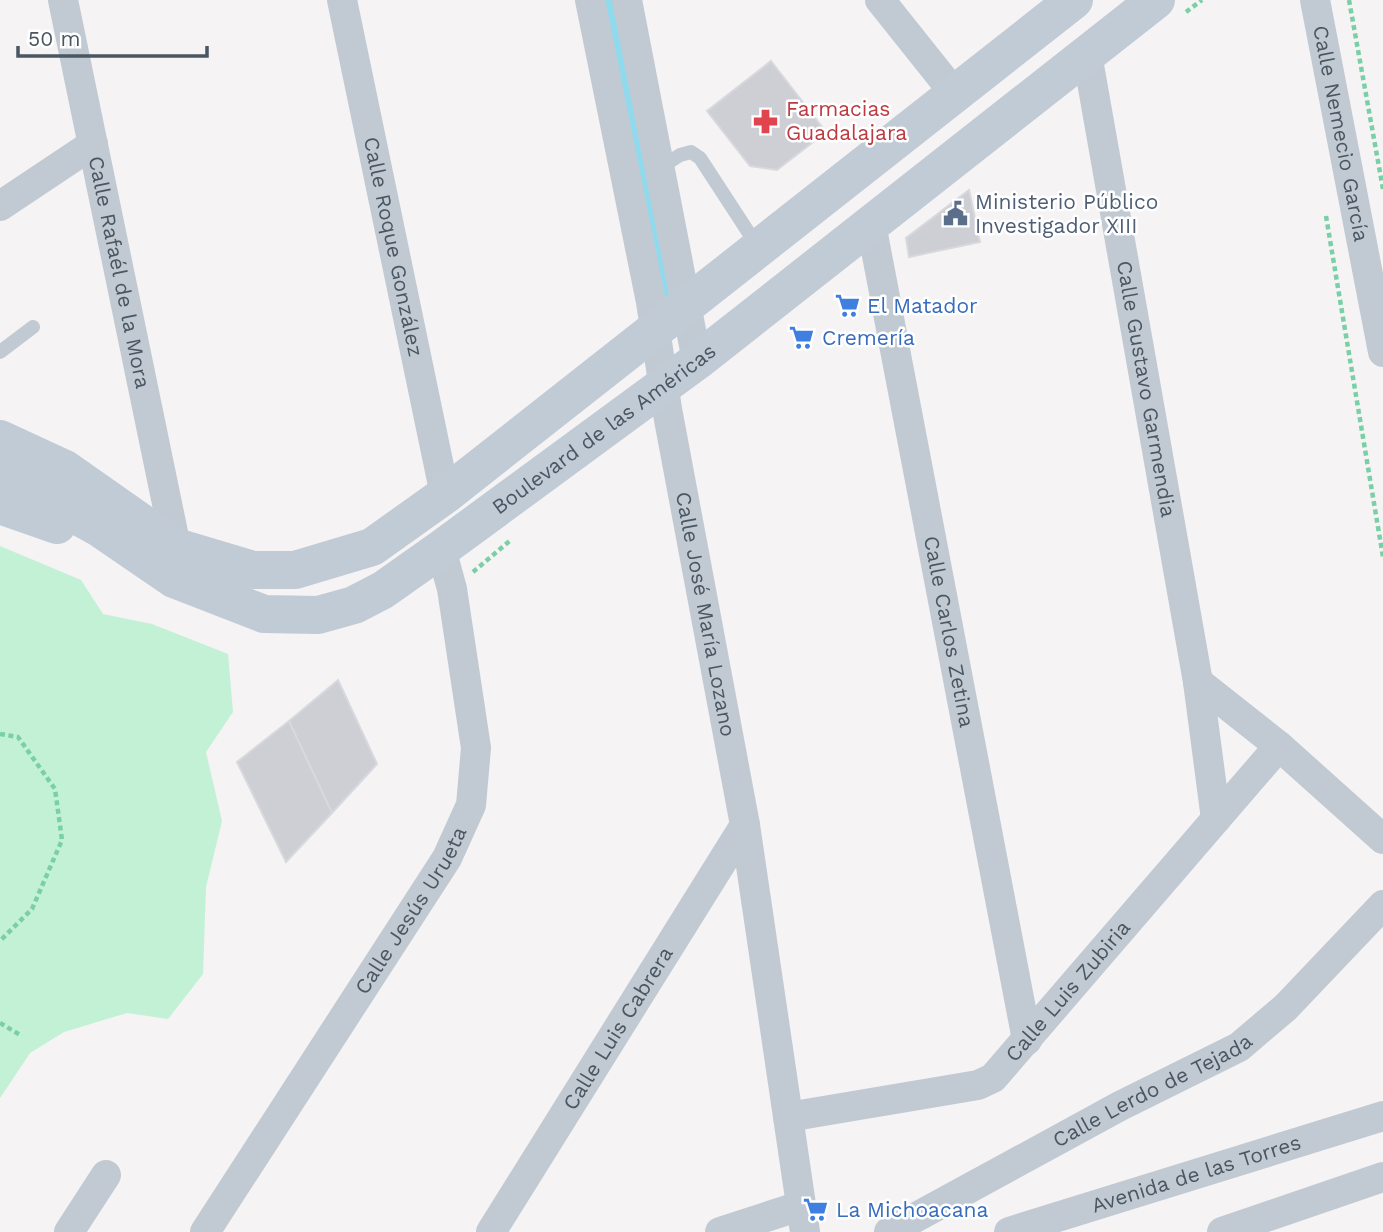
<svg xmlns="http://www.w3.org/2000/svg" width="1383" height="1232" font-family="'Work Sans',sans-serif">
<rect width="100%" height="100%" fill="#f5f3f3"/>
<path fill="#c3f1d5" d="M0,546L81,580L103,614L152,624L228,654L233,712L206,752L222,821L206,887L203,974L168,1019L127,1013L64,1032L30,1053L0,1098Z"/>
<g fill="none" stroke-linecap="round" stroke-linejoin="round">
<path stroke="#90daee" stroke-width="26" d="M608,0L666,287"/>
</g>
<path fill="#cdcfd5" stroke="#d7d9de" stroke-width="2" d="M771,61L826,132L777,170L750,166L707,111Z
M969,190L980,242L909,257L906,238Z
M338,680L377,764L332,813L289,721Z
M289,721L332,813L286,862L237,762Z"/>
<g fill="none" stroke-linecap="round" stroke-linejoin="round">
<path stroke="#7ad0a6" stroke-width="4.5" stroke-dasharray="5 3.5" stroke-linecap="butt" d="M1349,0L1383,189
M1186,12L1202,0
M1326,216L1383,557
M473,572L512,539
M0,734L18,737L55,789L62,840L32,909L0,941
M0,1023L22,1036"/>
<path stroke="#c1cad2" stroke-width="14" d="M660,168L680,155L691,152L700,158L758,247
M0,352L33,327"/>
<g stroke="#c1cad2" stroke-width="30">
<path id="s1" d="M63,0L176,547"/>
<path id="s2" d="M342,0L445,495"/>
<path id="s3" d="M590,0L651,302L667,409L745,825L805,1232"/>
<path d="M627,0L697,361"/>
<path d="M880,0L955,94"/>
<path id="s4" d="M1315,0L1383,352"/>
<path id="s5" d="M1087,54L1198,682L1216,819"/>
<path d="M0,206L93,144"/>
<path id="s6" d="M871,224L1027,1040"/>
<path d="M1198,682L1279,746L1383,839"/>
<path id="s7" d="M788,1117L978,1085L993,1078L1279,746"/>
<path d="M69,1232L106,1175"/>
<path id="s8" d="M205,1232L447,858L471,805L476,748L452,589L441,549"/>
<path id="s9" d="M491,1232L745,825"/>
<path d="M720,1232L800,1206"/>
<path id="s10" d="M889,1232L1120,1106L1239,1047L1286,1007L1383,905"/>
<path id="s11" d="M1009,1232L1383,1116"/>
<path d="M1222,1232L1383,1177"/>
</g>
<g stroke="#c1cbd6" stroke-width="38">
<path d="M0,439L65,469L176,547L253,570H295L372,547L445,495L1074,0"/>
<path id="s12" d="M0,473L101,529L174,579L264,614L318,615L354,605L383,590L441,549L697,361L1156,0"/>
<path d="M0,505L57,525"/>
</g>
</g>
<defs>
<symbol id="pharmacy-bare" viewBox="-9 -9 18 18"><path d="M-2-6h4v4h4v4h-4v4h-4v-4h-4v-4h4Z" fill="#e0444e" stroke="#fff" stroke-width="2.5" paint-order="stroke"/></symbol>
<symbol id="civic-bare" viewBox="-9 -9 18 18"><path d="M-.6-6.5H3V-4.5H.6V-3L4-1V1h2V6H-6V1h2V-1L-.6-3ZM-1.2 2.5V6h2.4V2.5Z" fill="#5c6f8a" stroke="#fff" stroke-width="2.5" paint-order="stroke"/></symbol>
<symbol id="supermarket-bare" viewBox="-9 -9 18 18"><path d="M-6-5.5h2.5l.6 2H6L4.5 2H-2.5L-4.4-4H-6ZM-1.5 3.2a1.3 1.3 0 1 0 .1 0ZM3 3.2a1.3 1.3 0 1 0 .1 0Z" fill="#3f7fe0" stroke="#fff" stroke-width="2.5" paint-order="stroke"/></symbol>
</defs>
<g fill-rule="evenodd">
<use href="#pharmacy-bare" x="748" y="104" width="35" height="35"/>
<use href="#civic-bare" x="938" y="196" width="35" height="35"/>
<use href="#supermarket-bare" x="830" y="288" width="35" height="35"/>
<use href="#supermarket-bare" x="784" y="320" width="35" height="35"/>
<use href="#supermarket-bare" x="798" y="1192" width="35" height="35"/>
</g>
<g text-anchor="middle" stroke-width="5" stroke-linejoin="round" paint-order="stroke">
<g font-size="21" fill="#be3a42" stroke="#fff" text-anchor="start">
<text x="786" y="116">Farmacias<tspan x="786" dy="24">Guadalajara</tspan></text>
</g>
<g font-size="21" fill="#4a5661" stroke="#fff">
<text dy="7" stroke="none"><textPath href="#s4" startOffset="136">Calle Nemecio García</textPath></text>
<text dy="7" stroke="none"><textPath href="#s2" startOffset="252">Calle Roque González</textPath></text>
<text dy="7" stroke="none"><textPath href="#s1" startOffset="278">Calle Rafaél de la Mora</textPath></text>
<text dy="7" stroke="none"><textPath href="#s5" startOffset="340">Calle Gustavo Garmendia</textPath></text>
<text dy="7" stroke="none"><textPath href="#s12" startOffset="698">Boulevard de las Américas</textPath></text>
<text dy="7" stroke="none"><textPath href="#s3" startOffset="625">Calle José María Lozano</textPath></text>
<text dy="7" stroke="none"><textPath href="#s6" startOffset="415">Calle Carlos Zetina</textPath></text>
<text dy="7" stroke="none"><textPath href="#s8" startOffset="382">Calle Jesús Urueta</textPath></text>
<text dy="7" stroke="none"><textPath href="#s7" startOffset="324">Calle Luis Zubiria</textPath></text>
<text dy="7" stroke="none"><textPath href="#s9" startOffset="240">Calle Luis Cabrera</textPath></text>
<text dy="7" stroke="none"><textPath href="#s10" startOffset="299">Calle Lerdo de Tejada</textPath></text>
<text dy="7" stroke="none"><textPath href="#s11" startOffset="196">Avenida de las Torres</textPath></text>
</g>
<g font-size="21" fill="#4e5e75" stroke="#fff" text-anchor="start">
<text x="975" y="209">Ministerio Público<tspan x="975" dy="24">Investigador XIII</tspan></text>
</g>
<g font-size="21" fill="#366cbe" stroke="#fff" text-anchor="start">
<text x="867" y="313">El Matador</text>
<text x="822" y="345">Cremería</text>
<text x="836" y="1217">La Michoacana</text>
</g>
</g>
<path d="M18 46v10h189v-10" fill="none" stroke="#4a5661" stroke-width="3.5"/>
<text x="28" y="46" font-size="21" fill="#4a5661" stroke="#ffffff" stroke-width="5" paint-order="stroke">50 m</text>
</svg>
